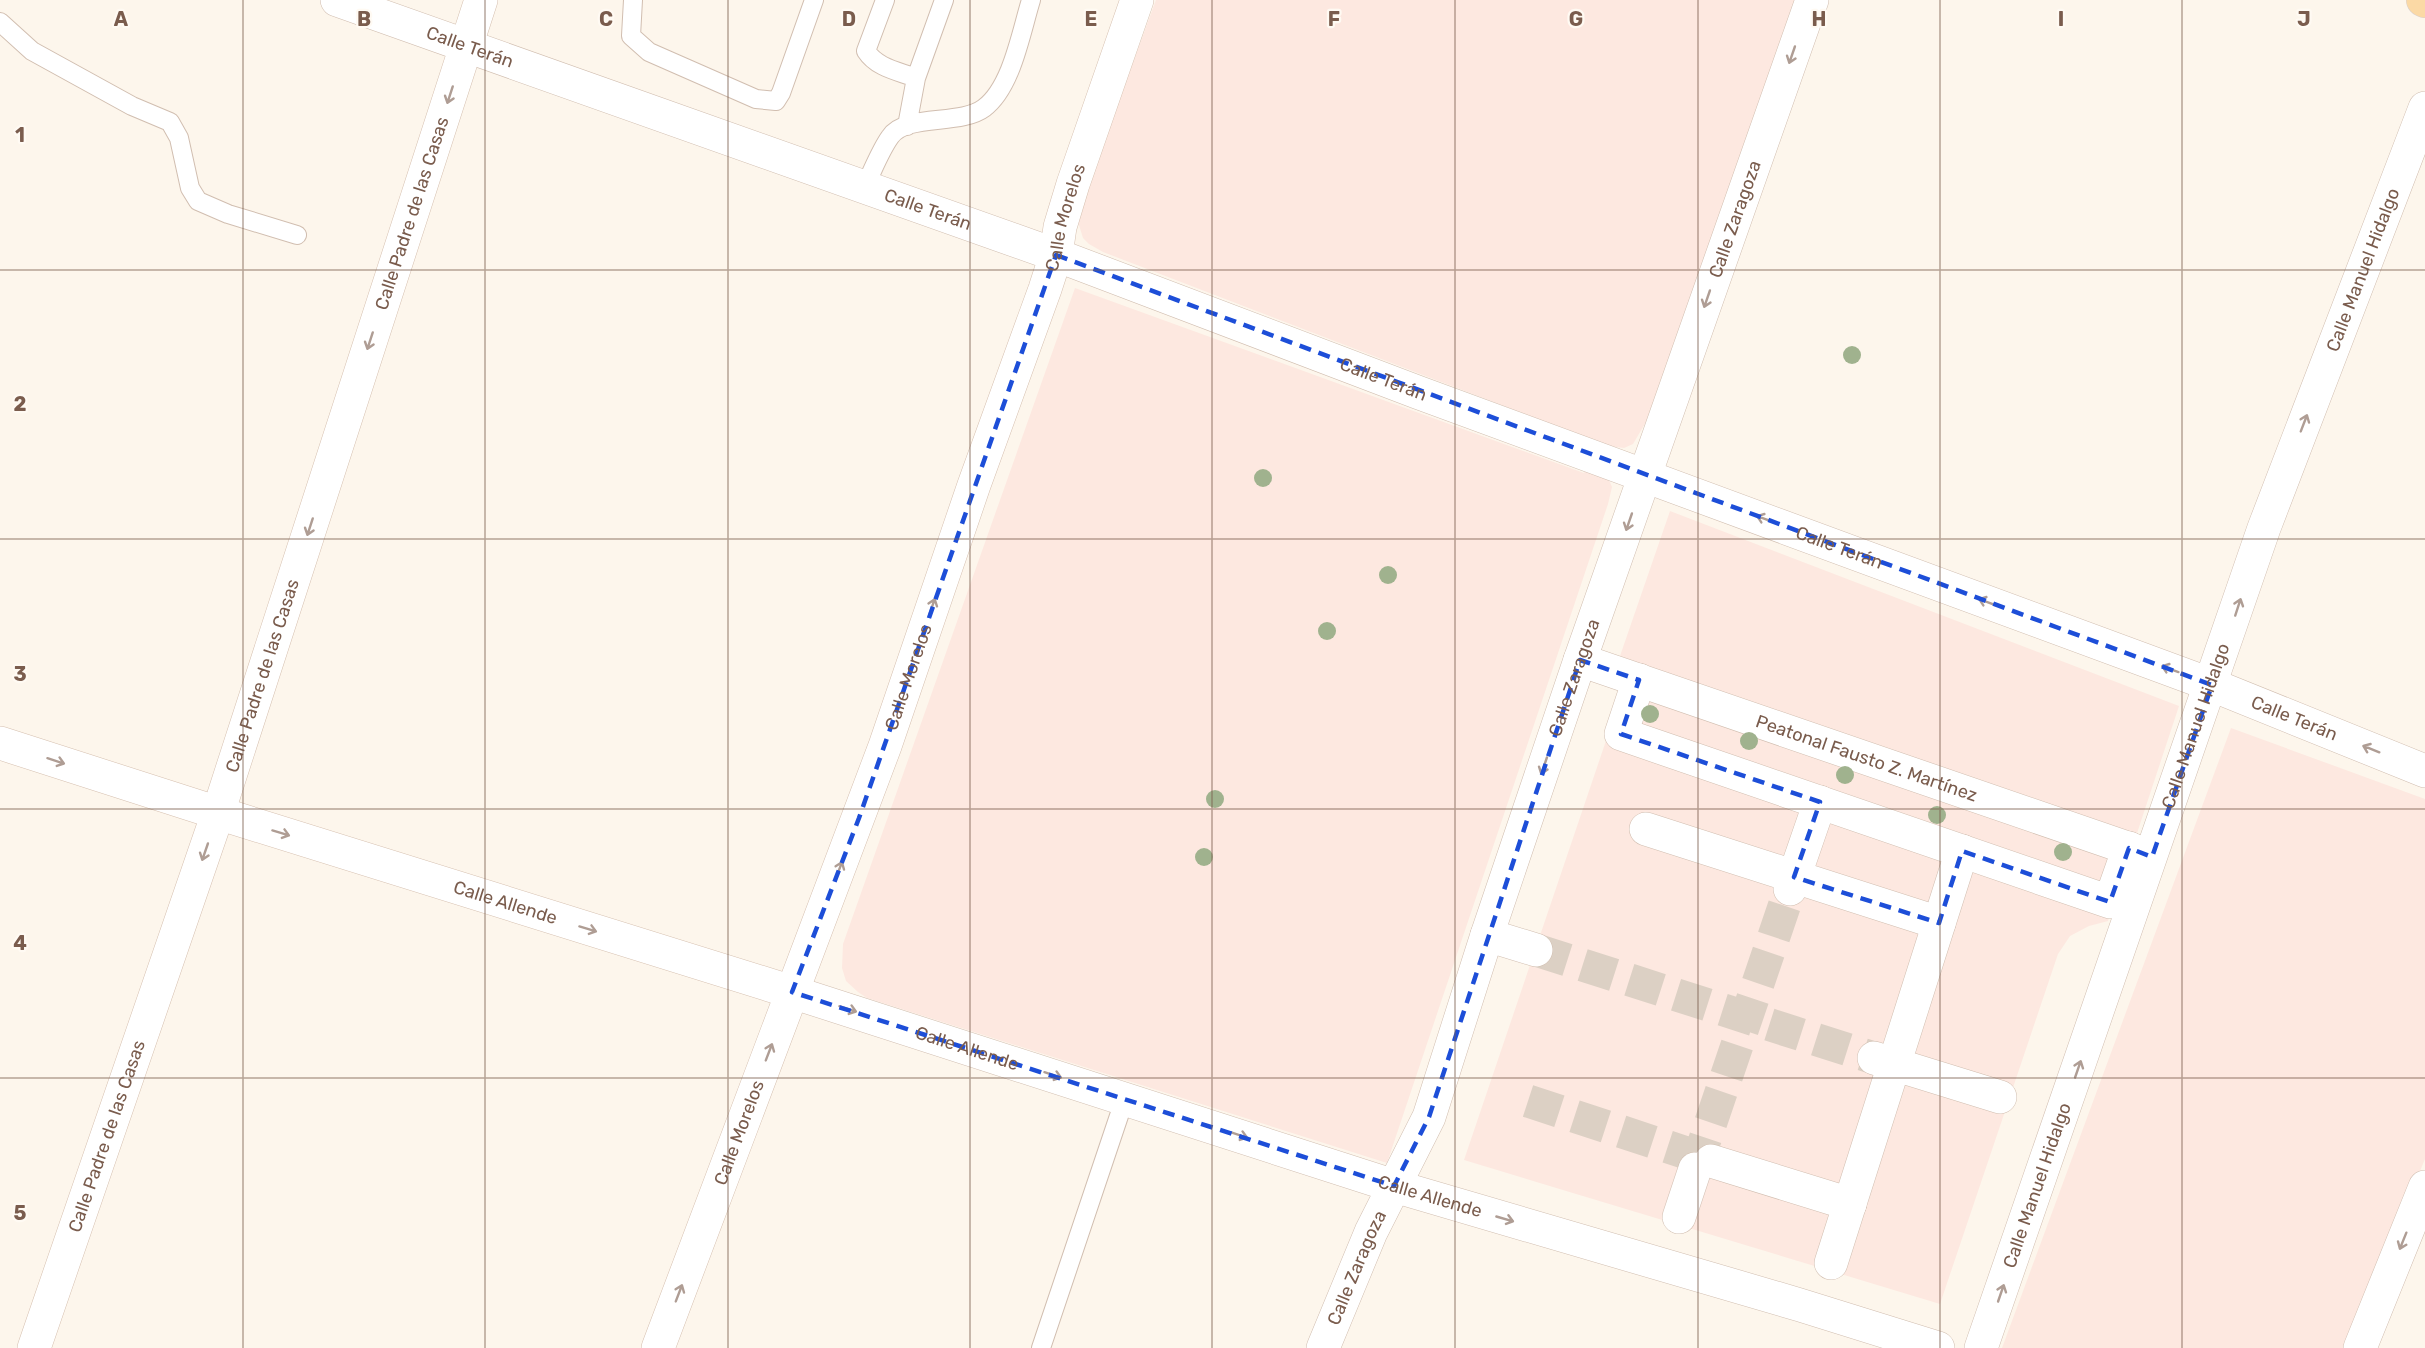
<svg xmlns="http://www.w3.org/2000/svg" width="2425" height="1348" font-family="Rubik,sans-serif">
<rect width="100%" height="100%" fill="#fdf6ec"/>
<path fill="#fde8e0" d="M1156,0H1797L1646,422L1633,444L1624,448L1608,446L1103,252L1089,244L1083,238L1078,222L1079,209Z
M1075,288L1584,473L1588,465L1609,480L1612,487L1608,504L1387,1163L867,998L858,992L846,981L842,968L843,944Z
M1670,511L2179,706L2108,921L2089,926L2070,936L2058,954L1940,1304L1464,1160L1633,661L1620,656Z
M2231,728L2425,799V1159L2346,1348H2002Z"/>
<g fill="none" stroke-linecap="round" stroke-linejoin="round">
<path stroke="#dcd0c4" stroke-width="33" stroke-dasharray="33 16" stroke-linecap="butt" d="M1536,950L1874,1058
M1528,1101L1711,1161
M1695,1169L1790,889"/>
<defs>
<path id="lane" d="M633,0L631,36L649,52L756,99L776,101L781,93L814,0
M885,0L866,51C877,68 898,71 916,78
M0,22L32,51L132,106L170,122L179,138L190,188L198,201L228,214L297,235
M907,126L916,78L944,0
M865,186C873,170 880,151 890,137C906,113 960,126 984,108C1012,87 1021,32 1031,0
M1041,1348L1125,1098"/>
<g id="street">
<path id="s1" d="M337,0L1056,255L1417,392L2212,685L2425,771"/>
<path id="s2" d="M1580,660L2148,855"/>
<path d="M1639,680L1621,734L2110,902L2129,848"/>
<path d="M1646,829L1939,923"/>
<path d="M1790,889L1820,802"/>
<path d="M1487,935L1536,950"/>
<path id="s3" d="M792,992L1394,1186L1800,1305L1938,1348"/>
<path d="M1874,1058L2000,1097"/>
<path d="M1711,1161L1850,1204"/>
<path d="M1679,1217L1695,1169"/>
<path d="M1831,1263L1962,851"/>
<path id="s4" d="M1323,1348L1371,1232L1429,1117L1487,935L1580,660L1812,0"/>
<path id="s5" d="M1981,1348L2264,528L2425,108"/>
<path d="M2360,1348L2425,1187"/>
</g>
<g id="secondary">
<path id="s6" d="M0,743L218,813L792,992"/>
<path id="s7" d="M34,1348L218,813L481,0"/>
<path id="s8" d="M658,1348L885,746L974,485L1045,289L1056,255L1060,227L1073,184L1137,0"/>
</g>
<path id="primary" d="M2423,0L2425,1"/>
</defs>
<use href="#lane" stroke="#d1beb0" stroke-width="20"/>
<use href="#street" stroke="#d1beb0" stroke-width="34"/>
<use href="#secondary" stroke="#d6c0b0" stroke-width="34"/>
<use href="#primary" stroke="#dad1cd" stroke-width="34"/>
<use href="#lane" stroke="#fff" stroke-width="18"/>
<use href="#street" stroke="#fff" stroke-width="33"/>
<use href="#secondary" stroke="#fff" stroke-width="33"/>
<use href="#primary" stroke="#fbd9a5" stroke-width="33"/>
</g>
<g fill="#a0b28e">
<circle cx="1852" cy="355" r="9"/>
<circle cx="1263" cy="478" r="9"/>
<circle cx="1388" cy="575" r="9"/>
<circle cx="1327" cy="631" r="9"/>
<circle cx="1650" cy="714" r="9"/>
<circle cx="1749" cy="741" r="9"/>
<circle cx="1845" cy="775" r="9"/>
<circle cx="1215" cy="799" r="9"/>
<circle cx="1937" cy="815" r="9"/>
<circle cx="2063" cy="852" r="9"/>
<circle cx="1204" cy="857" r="9"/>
</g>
<defs><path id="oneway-shaft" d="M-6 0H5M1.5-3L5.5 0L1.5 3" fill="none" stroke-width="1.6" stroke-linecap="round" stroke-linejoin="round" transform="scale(1.5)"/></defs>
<g stroke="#af9d94">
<use href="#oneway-shaft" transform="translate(1792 55) rotate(109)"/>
<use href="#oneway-shaft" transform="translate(450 95) rotate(108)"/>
<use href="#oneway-shaft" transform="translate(1707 299) rotate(109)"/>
<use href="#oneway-shaft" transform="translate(370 341) rotate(108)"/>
<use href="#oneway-shaft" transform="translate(2304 423) rotate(-69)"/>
<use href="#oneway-shaft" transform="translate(1765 519) rotate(-160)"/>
<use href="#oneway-shaft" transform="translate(1629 522) rotate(109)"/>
<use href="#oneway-shaft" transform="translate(310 527) rotate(108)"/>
<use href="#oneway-shaft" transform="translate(1987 602) rotate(-160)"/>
<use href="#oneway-shaft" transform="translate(932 607) rotate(-71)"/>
<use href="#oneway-shaft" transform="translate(2238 607) rotate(-72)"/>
<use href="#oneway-shaft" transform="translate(2170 669) rotate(-160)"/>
<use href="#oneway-shaft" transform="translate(2371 749) rotate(-158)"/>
<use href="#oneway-shaft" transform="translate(56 761) rotate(18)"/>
<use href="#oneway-shaft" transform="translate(1544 766) rotate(109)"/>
<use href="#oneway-shaft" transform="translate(281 833) rotate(17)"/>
<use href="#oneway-shaft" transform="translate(205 852) rotate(109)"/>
<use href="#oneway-shaft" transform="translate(839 870) rotate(-69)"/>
<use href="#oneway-shaft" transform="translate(588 929) rotate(17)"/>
<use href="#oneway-shaft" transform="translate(848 1009) rotate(18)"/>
<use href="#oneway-shaft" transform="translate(769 1052) rotate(-69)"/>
<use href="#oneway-shaft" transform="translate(2078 1069) rotate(-71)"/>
<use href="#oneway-shaft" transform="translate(1053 1075) rotate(18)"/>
<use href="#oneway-shaft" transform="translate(1239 1135) rotate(18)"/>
<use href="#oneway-shaft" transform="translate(1505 1219) rotate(16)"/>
<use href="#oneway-shaft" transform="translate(2403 1241) rotate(112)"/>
<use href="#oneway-shaft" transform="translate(679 1293) rotate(-69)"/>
<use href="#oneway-shaft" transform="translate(2001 1293) rotate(-71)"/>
</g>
<path fill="none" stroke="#1d4ed8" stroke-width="4.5" stroke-dasharray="12 8" stroke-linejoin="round" d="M1056,255L2212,685L2152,857L2129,848L2110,902L1962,851L1939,923L1794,877L1820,802L1621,734L1639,680L1580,660L1429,1117L1394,1186L792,992L859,818Z"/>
<path fill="none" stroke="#7a5c4d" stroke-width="1.5" stroke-opacity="0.55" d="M243,0V1348M485,0V1348M728,0V1348M970,0V1348M1212,0V1348M1455,0V1348M1698,0V1348M1940,0V1348M2182,0V1348M0,270H2425M0,539H2425M0,809H2425M0,1078H2425"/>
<g text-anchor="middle" stroke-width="4.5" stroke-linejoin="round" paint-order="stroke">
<g font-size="18" fill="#7a5c4d" stroke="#fffaf3">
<text dy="6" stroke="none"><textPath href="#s1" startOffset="141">Calle Terán</textPath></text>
<text dy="6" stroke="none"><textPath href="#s1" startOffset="627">Calle Terán</textPath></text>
<text dy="6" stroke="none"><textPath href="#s7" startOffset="1196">Calle Padre de las Casas</textPath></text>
<text dy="6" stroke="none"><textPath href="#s8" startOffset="1202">Calle Morelos</textPath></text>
<text dy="6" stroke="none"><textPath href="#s4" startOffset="1203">Calle Zaragoza</textPath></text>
<text dy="6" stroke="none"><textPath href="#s5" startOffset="1144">Calle Manuel Hidalgo</textPath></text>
<text dy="6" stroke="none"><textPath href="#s1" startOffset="1113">Calle Terán</textPath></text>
<text dy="6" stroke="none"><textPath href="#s1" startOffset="1599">Calle Terán</textPath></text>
<text dy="6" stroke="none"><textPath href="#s7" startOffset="710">Calle Padre de las Casas</textPath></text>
<text dy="6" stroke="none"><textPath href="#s8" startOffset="716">Calle Morelos</textPath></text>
<text dy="6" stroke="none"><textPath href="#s4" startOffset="717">Calle Zaragoza</textPath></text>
<text dy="6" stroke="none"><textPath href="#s1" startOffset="2085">Calle Terán</textPath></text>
<text dy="6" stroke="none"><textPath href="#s5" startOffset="658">Calle Manuel Hidalgo</textPath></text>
<text dy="6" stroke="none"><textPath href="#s2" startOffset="303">Peatonal Fausto Z. Martínez</textPath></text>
<text dy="6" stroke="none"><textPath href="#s6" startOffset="530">Calle Allende</textPath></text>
<text dy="6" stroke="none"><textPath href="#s3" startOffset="184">Calle Allende</textPath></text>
<text dy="6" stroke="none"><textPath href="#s8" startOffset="230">Calle Morelos</textPath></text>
<text dy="6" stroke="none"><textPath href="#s7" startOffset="224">Calle Padre de las Casas</textPath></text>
<text dy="6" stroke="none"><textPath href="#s5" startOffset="172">Calle Manuel Hidalgo</textPath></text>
<text dy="6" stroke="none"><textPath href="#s3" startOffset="670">Calle Allende</textPath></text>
<text dy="6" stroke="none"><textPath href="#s4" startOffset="87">Calle Zaragoza</textPath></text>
</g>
</g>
<g font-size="20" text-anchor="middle" font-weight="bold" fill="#7a5c4d" stroke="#fffaf3" stroke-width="4.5" stroke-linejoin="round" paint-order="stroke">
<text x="121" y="26">A</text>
<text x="364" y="26">B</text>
<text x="606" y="26">C</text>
<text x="849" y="26">D</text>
<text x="1091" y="26">E</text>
<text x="1334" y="26">F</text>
<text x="1576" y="26">G</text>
<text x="1819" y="26">H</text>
<text x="2061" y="26">I</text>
<text x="2304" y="26">J</text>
<text x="20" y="142">1</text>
<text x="20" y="411">2</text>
<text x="20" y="681">3</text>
<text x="20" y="950">4</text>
<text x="20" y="1220">5</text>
</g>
</svg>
